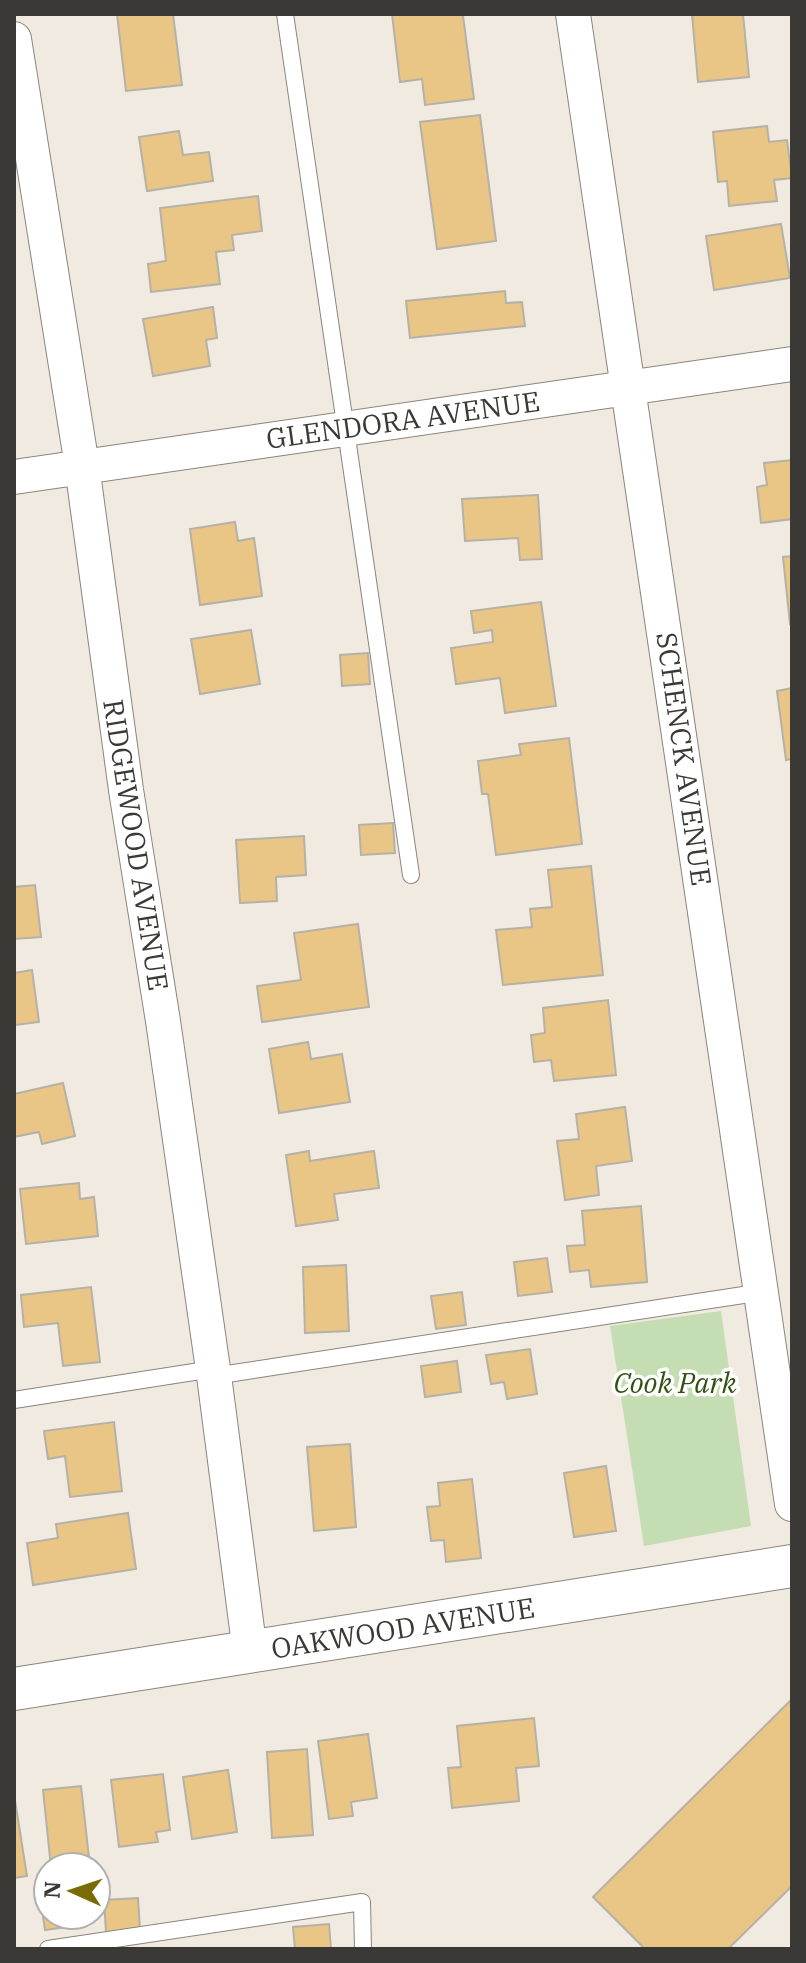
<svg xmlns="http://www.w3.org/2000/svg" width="806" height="1963" font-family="'IBM Plex Serif',serif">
<rect width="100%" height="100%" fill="#f0eae0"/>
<path fill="#c4ddb2" d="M721,1311L751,1526L644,1546L610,1326Z"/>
<path fill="#eac686" stroke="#b6b1a7" stroke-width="2" d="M117,14H173L182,85L126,91Z
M392,14H466L463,16L474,99L425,105L422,79L400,82Z
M692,14H743L749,77L698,82Z
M480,115L496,241L437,249L420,122Z
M767,126L769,142L787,140L792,178L774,180L777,201L729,206L727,181L718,182L713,132Z
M179,131L183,155L209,152L213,181L147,191L139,137Z
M258,196L262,231L232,235L234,250L216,252L220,284L151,292L148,264L166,261L160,208Z
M781,224L790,278L714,290L706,236Z
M505,291L506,303L522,302L525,326L410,338L406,301Z
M213,307L217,338L206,340L210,366L153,376L143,319Z
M792,460V519L761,523L757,487L767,485L764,463Z
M538,495L542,559L520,560L518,538L465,541L462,499Z
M235,522L238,541L254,538L262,596L200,605L190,529Z
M792,556V623L790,624L783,557Z
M541,602L556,706L505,713L500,678L456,684L451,648L493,642L492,630L474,633L471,611Z
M251,630L260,684L200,694L191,639Z
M368,653L370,684L342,686L340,655Z
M792,688V759L786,760L777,691Z
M569,738L582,844L496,855L488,794H482L478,761L521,755L519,744Z
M393,823L395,853L361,855L359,825Z
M304,836L306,875L276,877L277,901L240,903L236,840Z
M591,866L603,975L503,985L496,930L532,927L530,909L552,907L548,870Z
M35,885L41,937L14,939V887Z
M358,924L369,1007L262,1022L257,986L301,980L294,933Z
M32,970L39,1022L14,1025V973Z
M608,1000L616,1075L554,1081L551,1060L534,1062L531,1035L545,1033L543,1008Z
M308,1042L311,1059L342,1054L350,1102L279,1113L269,1049Z
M63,1083L75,1136L42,1144L39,1132L14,1137V1094Z
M625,1107L632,1161L596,1166L599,1195L565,1200L557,1141L579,1139L576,1114Z
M309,1151L310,1161L374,1151L379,1188L334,1194L338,1220L296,1226L286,1155Z
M79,1183L80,1199L94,1197L98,1236L26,1244L20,1189Z
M641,1206L647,1282L591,1287L589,1270L570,1272L567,1246L585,1245L582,1211Z
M547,1258L552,1292L518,1296L514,1262Z
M346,1265L349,1331L305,1333L303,1267Z
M91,1287L100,1362L63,1366L58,1323L24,1327L21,1295Z
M462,1292L466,1325L436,1329L431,1296Z
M530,1349L537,1394L507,1399L504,1382L491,1384L486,1355Z
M457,1361L461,1392L425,1397L421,1366Z
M114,1422L122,1491L70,1497L65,1456L48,1459L44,1431Z
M350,1444L356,1527L314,1531L307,1447Z
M606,1466L616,1531L574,1537L564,1473Z
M472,1479L481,1558L446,1562L444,1540L431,1541L427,1507L440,1506L438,1483Z
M128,1513L136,1569L33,1585L27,1543L58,1538L56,1524Z
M792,1699V1886L728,1949H645L593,1897Z
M534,1718L539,1766L516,1768L519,1801L452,1808L448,1768L461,1767L457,1726Z
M368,1734L377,1798L351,1802L353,1816L329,1819L318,1741Z
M307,1749L313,1835L272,1838L267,1752Z
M228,1770L237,1832L192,1839L183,1777Z
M163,1774L170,1830L156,1832L158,1842L119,1847L111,1780Z
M81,1786L90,1867H51L43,1790Z
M14,1794L27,1876L14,1878Z
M48,1894V1915H79L81,1925L45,1930L40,1895Z
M138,1898L140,1930L106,1932L104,1900Z
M329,1924L331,1949H295L293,1927Z"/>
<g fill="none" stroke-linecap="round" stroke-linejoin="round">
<defs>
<path id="service" d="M285,14L411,875
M214,1376L763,1292
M14,1400L213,1369
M48,1949L362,1902L363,1949"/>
<path id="minor" d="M573,14L792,1504
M14,39L82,466L126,790L163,1021L214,1376L250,1652
M14,477L792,364"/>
<path id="tertiary" d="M14,1689L792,1566"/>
</defs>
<use href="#service" stroke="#8a847c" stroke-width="18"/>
<use href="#minor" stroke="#8a847c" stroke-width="36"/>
<use href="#tertiary" stroke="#8a847c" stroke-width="44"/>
<use href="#service" stroke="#fff" stroke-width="16"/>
<use href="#minor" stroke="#fff" stroke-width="34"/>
<use href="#tertiary" stroke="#fff" stroke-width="42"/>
</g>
<g text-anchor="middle" stroke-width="7" stroke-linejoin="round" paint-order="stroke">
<g font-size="28" fill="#3b3935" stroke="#fff">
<text transform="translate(403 420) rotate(-8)" y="10">GLENDORA AVENUE</text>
<text transform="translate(684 759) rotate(82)" y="10">SCHENCK AVENUE</text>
<text transform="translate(136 845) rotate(81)" y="10">RIDGEWOOD AVENUE</text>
<text transform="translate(403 1628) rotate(-9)" y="10">OAKWOOD AVENUE</text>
</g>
<g font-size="28" font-style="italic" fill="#325111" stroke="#fff">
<text x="675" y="1393">Cook Park</text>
</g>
</g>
<rect width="806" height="1963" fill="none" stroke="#3b3935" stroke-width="32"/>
<g transform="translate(72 1891) rotate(273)"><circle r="38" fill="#ffffff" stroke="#b1b0ae" stroke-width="2"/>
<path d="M0-6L14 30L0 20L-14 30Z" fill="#7b6b04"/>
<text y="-12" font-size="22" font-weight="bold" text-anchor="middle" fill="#3b3935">N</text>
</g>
</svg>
